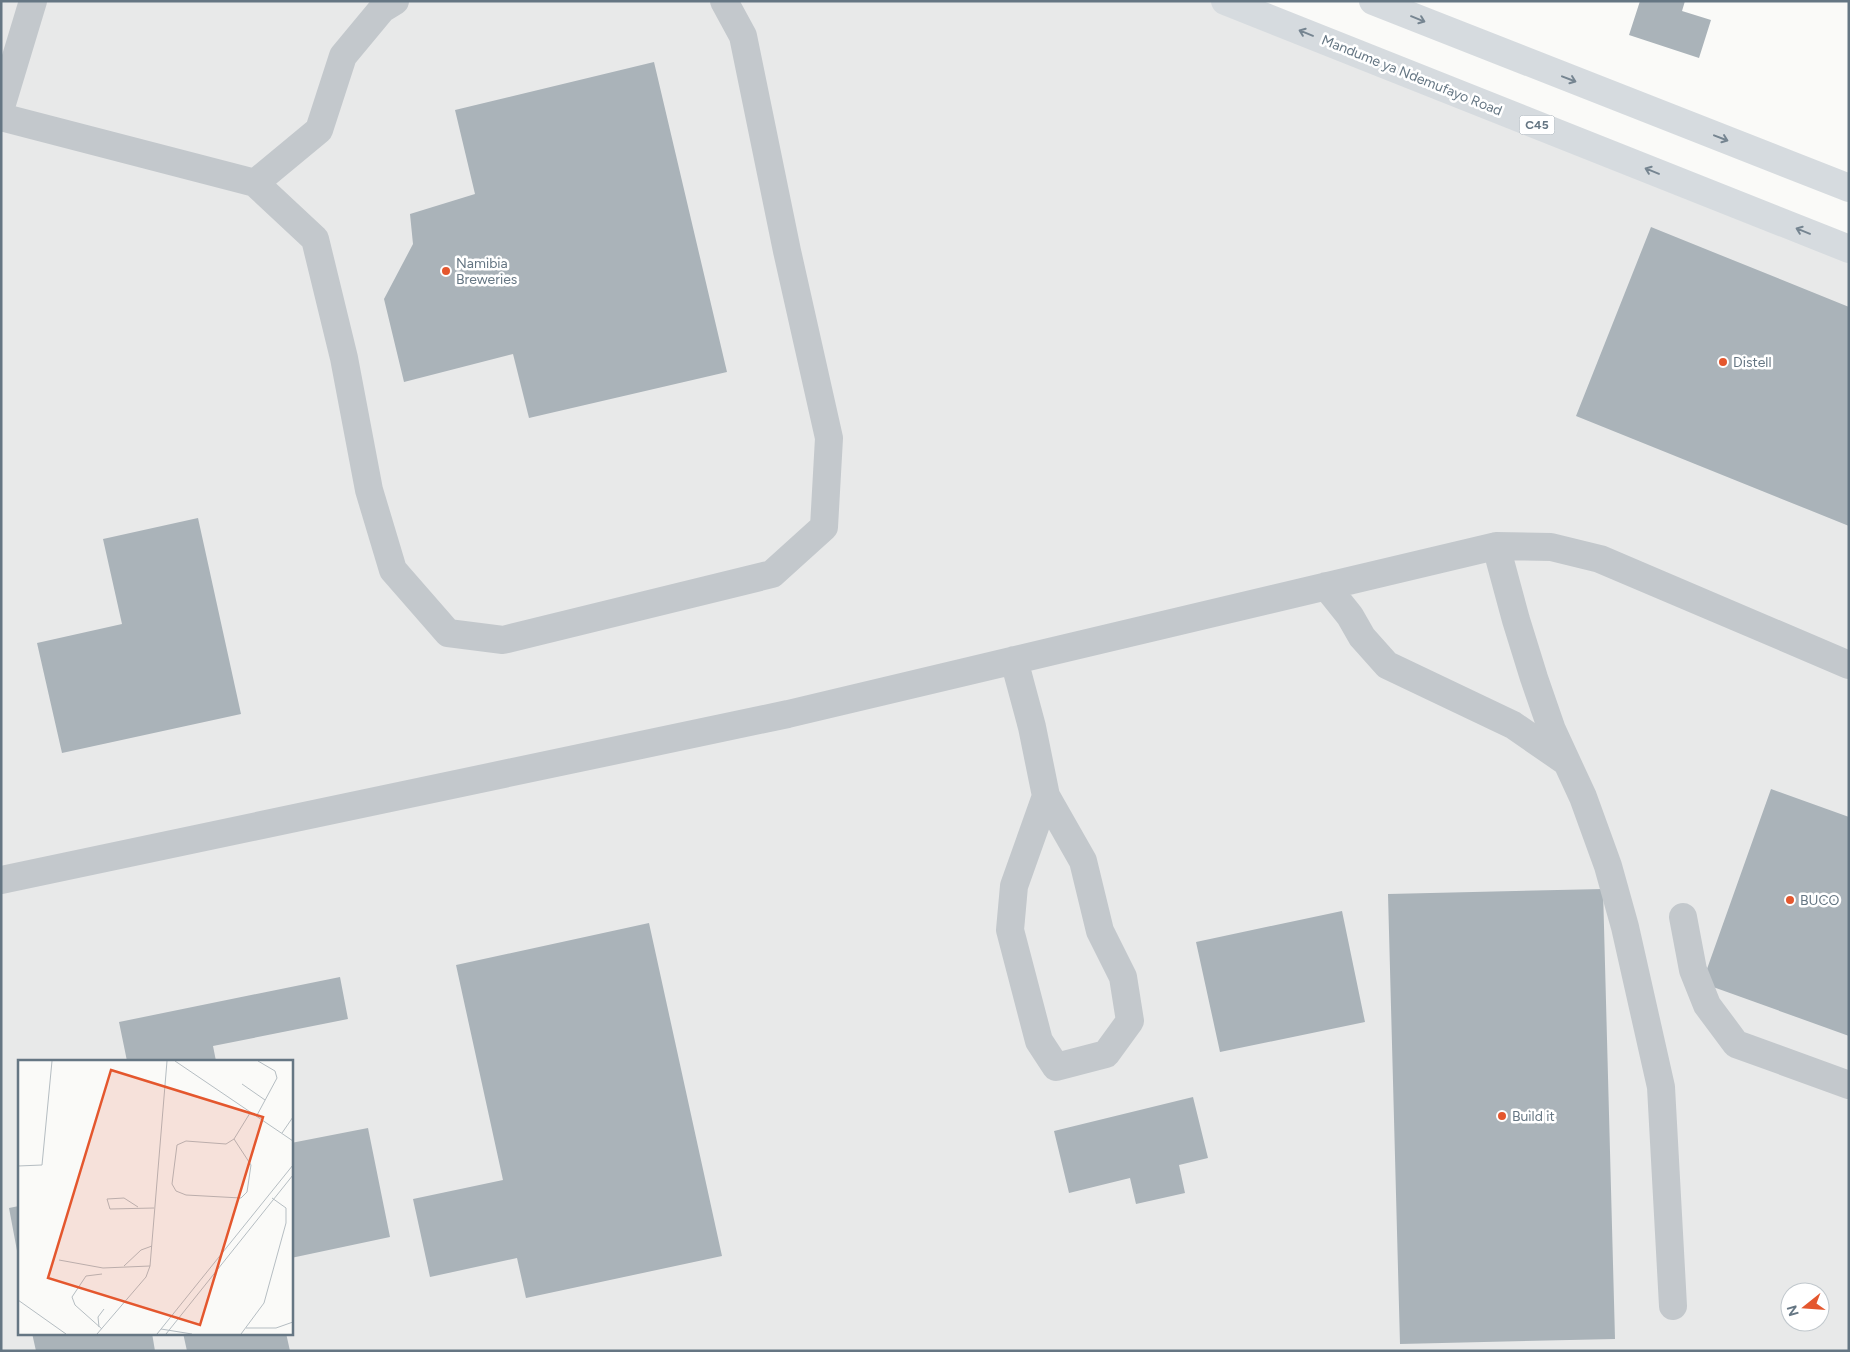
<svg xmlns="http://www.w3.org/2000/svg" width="1850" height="1352" font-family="Figtree,sans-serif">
<rect width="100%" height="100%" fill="#fafaf8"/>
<path fill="#e8e9e9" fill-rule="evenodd" d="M1,1H1225L1849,249V1351H1ZM19,1061H291V1333H19ZM1790,1292H1820V1322H1790Z"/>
<path fill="#aab3b9" d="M1640,1H1685L1682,11L1711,20L1699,58L1629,35Z
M654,62L727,372L529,418L513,354L404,382L384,299L413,244L410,214L475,194L455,110Z
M1651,227L1849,307V526L1576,416Z
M198,518L241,714L62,753L37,643L122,624L103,539Z
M1771,789L1849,817V1036L1702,983Z
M1603,889L1615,1339L1400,1344L1388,894Z
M1342,911L1365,1022L1220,1052L1196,942Z
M649,923L722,1256L526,1298L517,1258L430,1277L413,1199L503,1180L456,965Z
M340,977L348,1019L213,1046L216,1061H127L119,1022Z
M1193,1097L1208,1158L1179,1165L1185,1193L1136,1204L1130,1178L1069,1193L1054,1131Z
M368,1128L390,1237L291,1258V1143Z
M19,1206V1256H18L9,1208Z
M32,1333H152L155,1351H36Z
M183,1333H286L290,1351H187Z"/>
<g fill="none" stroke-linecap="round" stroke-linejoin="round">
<path stroke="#c3c8cc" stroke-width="28" d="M1,107L33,1
M1,117L255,183L315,239L344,358L369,490L393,570L448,633L503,640L772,574L824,527L829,438L787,251L743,36L724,1
M255,183L319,130L343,56L382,9L395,1
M1496,546L1516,620L1534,678L1552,730L1583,797L1608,866L1625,927L1661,1087L1673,1306
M1326,586L1350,616L1362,637L1387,665L1513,725L1565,761
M1014,660L1032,727L1046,796L1083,861L1100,931L1123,977L1130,1021L1106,1054L1056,1067L1039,1041L1010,930L1014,886L1046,796
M1,880L788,714L1496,546L1551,547L1600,559L1849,665
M1683,917L1693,970L1707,1005L1736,1044L1849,1085"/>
<path stroke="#d6dbdf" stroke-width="28" d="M1225,1L1849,249
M1373,1L1849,188"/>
</g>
<defs><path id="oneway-shaft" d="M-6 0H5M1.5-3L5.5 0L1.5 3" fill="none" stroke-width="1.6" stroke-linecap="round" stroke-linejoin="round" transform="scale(1.25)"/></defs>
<g stroke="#768591">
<use href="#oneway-shaft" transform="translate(1418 19) rotate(22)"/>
<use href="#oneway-shaft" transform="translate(1306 33) rotate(-158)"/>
<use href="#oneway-shaft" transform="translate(1569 79) rotate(21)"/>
<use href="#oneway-shaft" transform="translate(1721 138) rotate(21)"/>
<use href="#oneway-shaft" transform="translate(1652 171) rotate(-158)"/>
<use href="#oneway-shaft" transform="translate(1803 231) rotate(-158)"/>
</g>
<g fill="#e4572e" stroke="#fff" stroke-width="2">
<circle cx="446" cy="271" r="5"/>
<circle cx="1723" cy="362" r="5"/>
<circle cx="1790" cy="900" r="5"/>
<circle cx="1502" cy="1116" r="5"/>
</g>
<g text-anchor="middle" stroke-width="5" stroke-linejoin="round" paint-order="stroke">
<rect fill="#fff" stroke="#939fa8" stroke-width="1" x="1519.5" y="115.5" width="35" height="19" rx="4"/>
<g font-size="12" font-weight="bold" fill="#657683">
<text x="1537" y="129">C45</text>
</g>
<g font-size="14" fill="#657683" stroke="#fff">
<text transform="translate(1412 75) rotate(22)" y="5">Mandume ya Ndemufayo Road</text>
</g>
<g font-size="14" fill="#657683" stroke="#fff" text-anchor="start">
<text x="456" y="268">Namibia<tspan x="456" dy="16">Breweries</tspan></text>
<text x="1733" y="367">Distell</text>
<text x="1800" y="905">BUCO</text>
<text x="1512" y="1121">Build it</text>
</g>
</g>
<g transform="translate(18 1060)">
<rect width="275" height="275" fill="#fafaf8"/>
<path fill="none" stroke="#b5bdc2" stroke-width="1" d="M157,1L275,81M224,24L247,40M238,57L259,18L257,11L240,1M264,73L275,57M216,79L233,105L229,132L223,138L168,135L158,131L154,124L159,85L168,81L208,84L216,79L232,53M0,106L24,105L34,1M120,147L106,138L89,139L92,149L136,148M41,200L85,208L132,206M106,206L123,190L134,186M0,240L48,274M81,267L80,257L86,249M228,268H258L275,262M84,269L57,245L54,237L68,216L84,214M143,269L174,274M79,274L128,217L132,206L149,1M139,274L275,105M148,274L275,115M223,274L246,243L268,163V148L254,138"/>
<path fill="#e4572e" fill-opacity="0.15" stroke="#e4572e" stroke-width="2.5" d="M93,10L245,57L182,265L30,218Z"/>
<rect width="275" height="275" fill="none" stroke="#657683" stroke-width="2.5"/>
</g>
<rect width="1850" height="1352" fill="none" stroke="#657683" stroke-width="5"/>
<g transform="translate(1805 1307) rotate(253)"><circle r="24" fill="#ffffff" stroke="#c1c8cd"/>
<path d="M0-4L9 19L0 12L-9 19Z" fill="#e4572e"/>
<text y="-8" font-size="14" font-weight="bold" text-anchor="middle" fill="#657683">N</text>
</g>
</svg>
